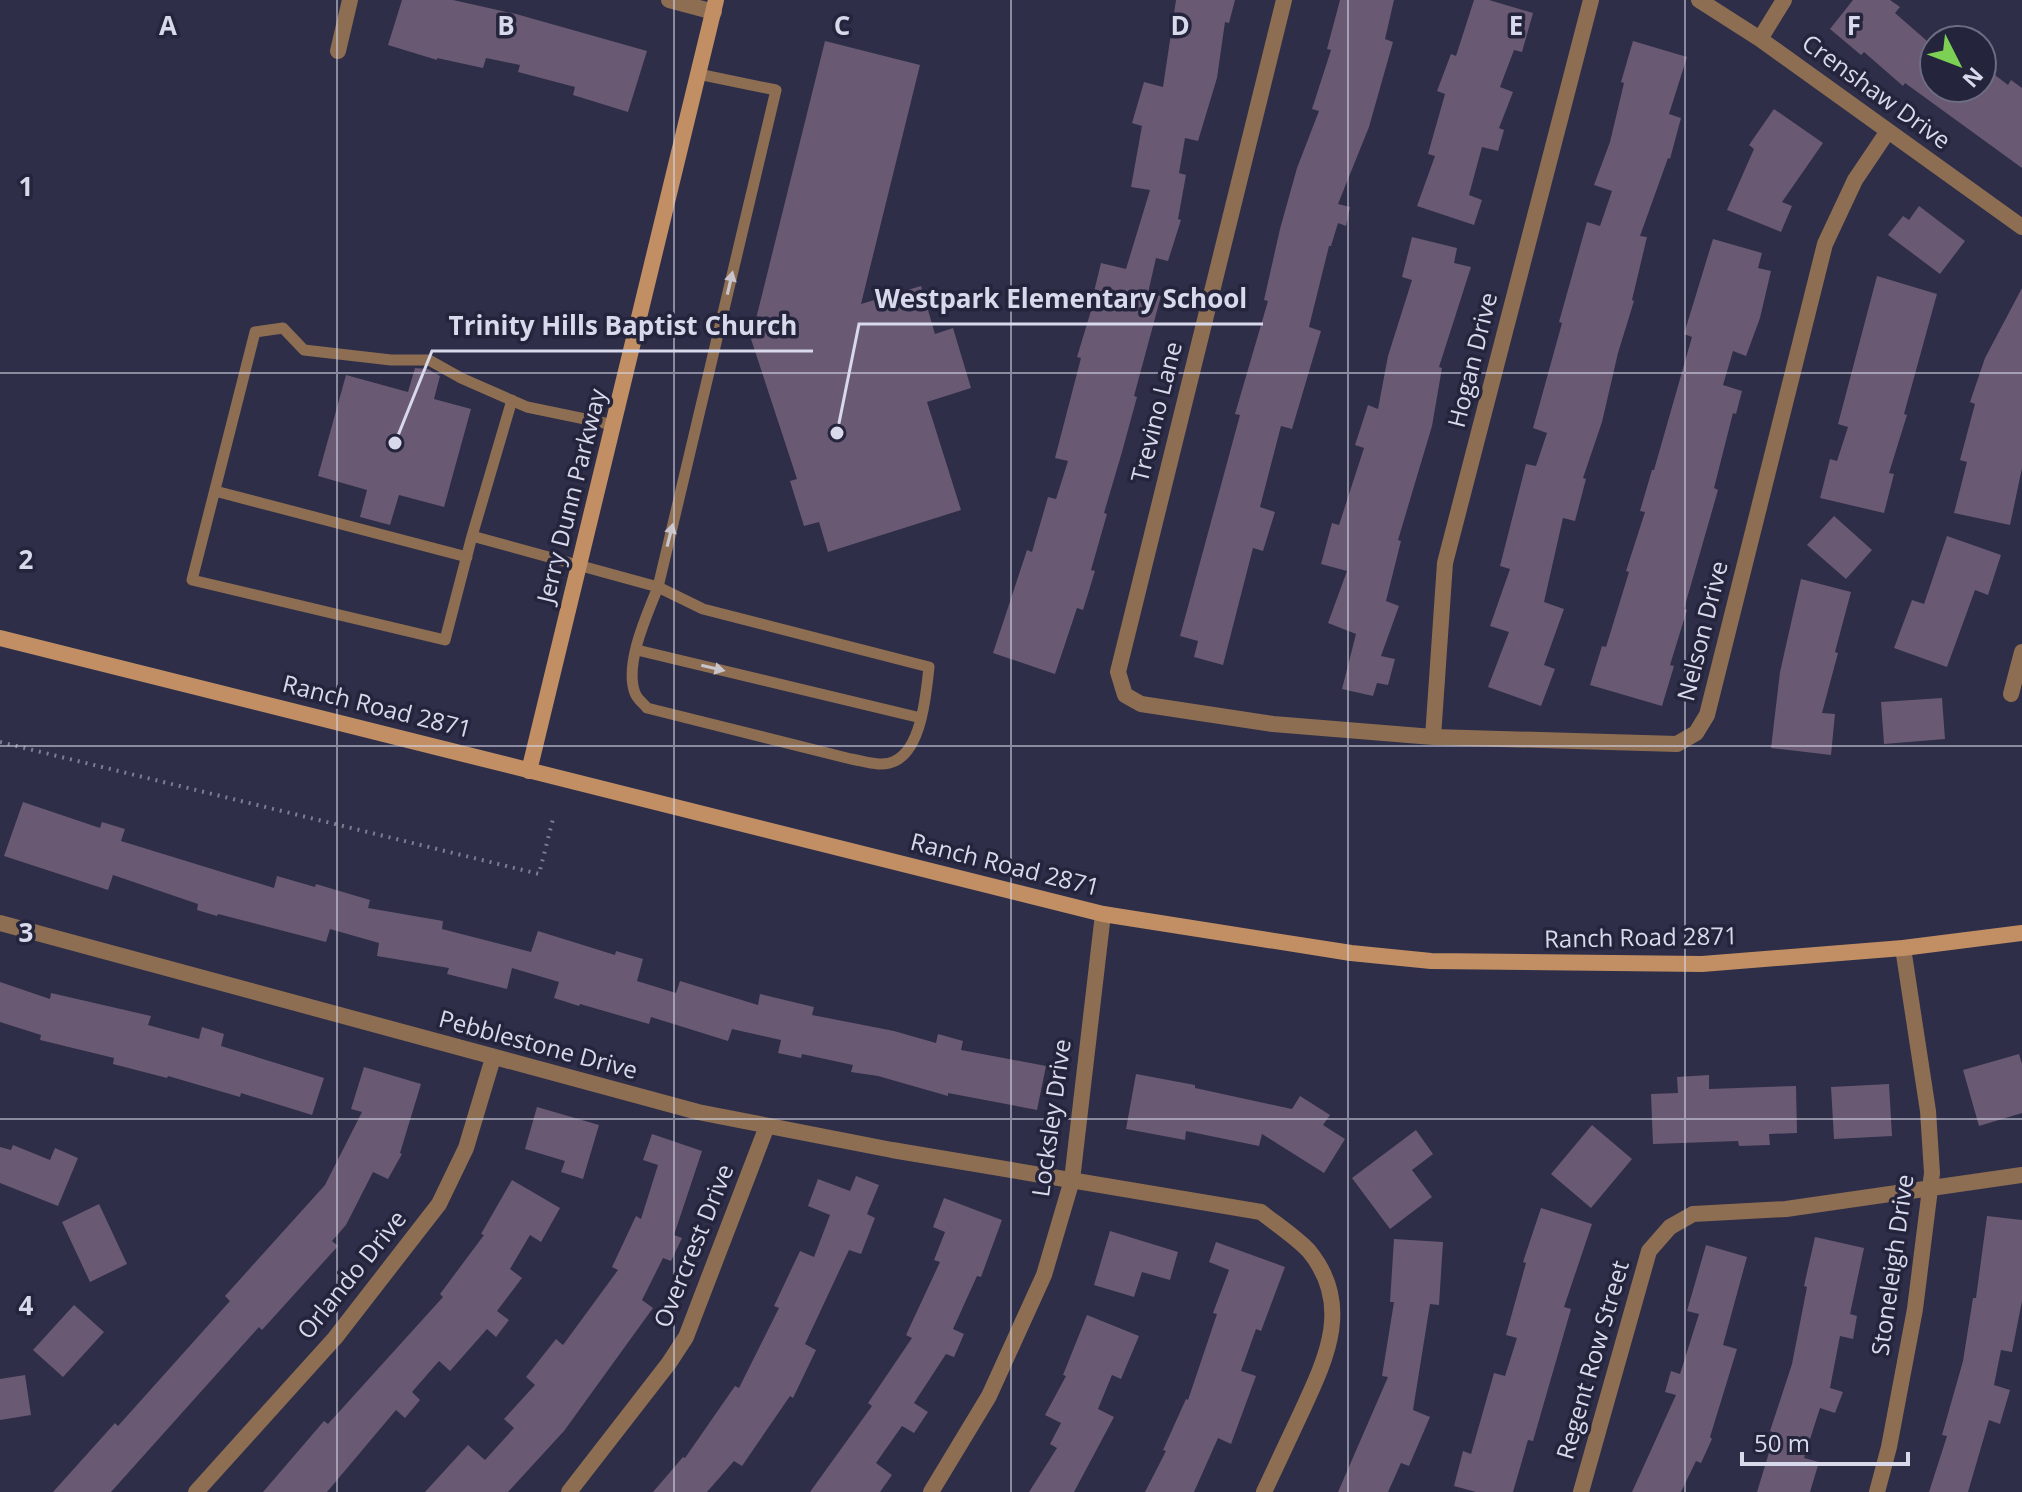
<svg xmlns="http://www.w3.org/2000/svg" width="2022" height="1492" font-family="'Open Sans',sans-serif">
<rect width="100%" height="100%" fill="#2e2e48"/>
<path fill="#695973" d="M402,0H453L516,14L647,51L628,112L573,95L575,87L518,72L520,65L486,58L483,68L437,58V60L388,45Z
M1176,0H1235L1229,23L1225,22L1217,78L1198,141L1185,138L1179,173L1186,175L1178,219L1181,220L1168,261L1156,258L1148,293L1161,296L1134,396L1137,397L1122,452L1104,513L1107,514L1091,570L1095,571L1083,610L1077,608L1055,674L993,653L1027,550L1032,552L1048,497L1056,499L1068,461L1055,458L1081,358L1077,357L1093,304H1091L1101,263L1126,269L1150,190L1131,187L1142,126L1132,123L1144,82L1163,87Z
M1340,0H1394L1385,39L1393,42L1369,127L1338,204L1350,207L1346,226L1338,223L1331,246H1329L1309,327L1321,331L1292,429L1281,426L1260,507L1275,512L1263,551L1253,548L1223,665L1194,657L1198,641L1180,636L1240,415L1235,414L1268,301L1264,300L1280,229L1297,168L1319,111L1312,109L1331,50L1327,49Z
M1474,0H1489L1533,13L1522,52L1514,50L1500,87L1513,92L1499,128L1504,130L1498,151L1482,147L1469,195L1482,200L1474,225L1417,206L1435,156L1428,154L1445,94L1437,91L1451,54L1456,56Z
M1853,0H1890L1900,7L1895,13L1934,47V88H1982V65L2008,85L2011,80L2022,88V168L1905,83L1903,86L1864,52L1861,55L1830,29Z
M825,41L920,65L861,304L921,286L935,334L953,328L971,388L927,402L961,510L828,552L819,522L804,526L790,481L797,479L751,339Z
M1633,41L1687,57L1669,114L1681,118L1670,159L1668,158L1640,236L1647,237L1632,300L1634,301L1618,353L1602,422L1583,478L1586,479L1575,521L1563,518L1544,602L1564,609L1544,665L1555,669L1541,706L1488,687L1509,632L1490,626L1510,569L1500,566L1526,464L1536,466L1547,433L1533,428L1562,323L1559,322L1587,222L1600,226L1612,191L1594,185L1610,142L1624,83L1621,82Z
M1774,109L1823,143L1782,202L1792,206L1781,232L1727,210L1754,149L1749,145Z
M1919,206L1965,241L1940,274L1888,235L1903,216L1909,220Z
M1412,237L1457,248L1454,263L1471,267L1439,367L1442,368L1432,426L1398,540L1401,541L1386,601L1399,606L1381,656L1395,659L1388,685L1377,683L1373,696L1342,689L1356,634L1328,623L1347,571L1321,564L1332,523L1339,525L1364,448L1355,445L1368,405L1378,409L1388,356L1412,280L1402,277Z
M1713,239L1762,253L1758,268L1771,271L1760,318L1746,356L1733,351L1723,385L1742,391L1736,414L1733,413L1714,488L1718,490L1684,609L1687,610L1670,665L1674,666L1662,706L1590,685L1602,646L1606,647L1629,572L1626,571L1645,512L1640,511L1652,470H1654L1692,337L1684,334Z
M1877,276L1937,294L1904,414L1907,415L1889,473L1894,474L1884,513L1820,498L1830,459L1837,461L1848,427L1838,424Z
M2022,288V468L2010,525L1954,513L1967,462L1960,460L1975,404L1970,402L1985,358Z
M415,368L428,369L440,376L434,399L471,409L444,507L399,495L390,525L360,517L367,490L318,476L346,375L408,392Z
M1834,516L1872,550L1846,579L1807,545Z
M1947,536L2001,555L1988,595L1975,590L1947,667L1894,648L1912,600L1924,604Z
M1801,579L1851,592L1835,652L1838,653L1822,713L1835,714L1831,755L1771,748L1780,672Z
M1942,698L1945,739L1884,744L1881,702Z
M23,802L100,828L102,822L125,829L121,841L274,888L277,876L315,887L316,884L370,900L368,908L443,921L442,929L531,952L538,931L615,955L616,951L643,959L637,981L676,993L680,981L758,1005L760,994L814,1007L812,1015L894,1031L936,1043L938,1034L963,1041L961,1050L1046,1066L1037,1110L948,1093V1096L878,1076L851,1072L853,1065L802,1054L801,1058L778,1053L781,1040L732,1029L728,1041L651,1017L649,1024L580,1004L579,1006L554,998L559,982L512,968L507,989L447,974L449,968L377,956L379,943L330,929L326,942L218,914L217,916L197,910L198,904L113,875L108,890L4,856Z
M0,982L50,999L51,993L151,1016L148,1025L199,1039L202,1027L224,1034L221,1046L324,1078L312,1115L241,1093L240,1097L168,1076L167,1078L113,1064L114,1058L40,1040L41,1035L0,1022Z
M2019,1054L2022,1064V1113L1979,1126L1963,1070Z
M364,1067L421,1084L400,1153L402,1154L388,1179L373,1172L346,1225L332,1241L338,1246L262,1330L259,1327L111,1492H53L115,1423L118,1426L230,1301L225,1296L325,1185L362,1112L351,1109Z
M1136,1074L1195,1085V1088L1292,1109L1300,1096L1330,1115L1323,1125L1345,1139L1324,1173L1262,1134L1259,1146L1186,1131L1185,1140L1126,1129Z
M1709,1075V1089L1796,1086L1797,1133L1769,1134L1770,1145L1739,1146L1738,1141L1653,1144L1651,1094L1678,1093L1677,1077Z
M1889,1084L1892,1136L1834,1139L1831,1087Z
M537,1107L599,1125L583,1179L561,1172L565,1161L525,1149Z
M1592,1125L1632,1159L1591,1208L1551,1174Z
M1416,1130L1433,1154L1412,1170L1432,1197L1390,1229L1352,1178Z
M652,1134L702,1151L674,1235L682,1238L671,1261L663,1258L642,1300L653,1308L564,1431L508,1492H425L468,1445L485,1460L514,1428L504,1419L535,1385L526,1377L556,1339L563,1345L618,1270L612,1267L636,1216L641,1219L658,1165L643,1160Z
M13,1145L50,1160L55,1148L78,1158L58,1206L0,1183V1147L11,1150Z
M856,1176L879,1185L867,1214L875,1218L861,1254L849,1250L805,1344L816,1350L793,1398L790,1396L742,1466L734,1461L707,1492H653L683,1457L685,1458L735,1386L739,1388L779,1308L774,1306L800,1251L814,1257L830,1215L808,1206L818,1179L850,1191Z
M512,1180L560,1208L541,1242L530,1235L510,1269L522,1278L497,1311L509,1320L496,1337L487,1329L450,1371L439,1361L412,1392L420,1400L405,1418L396,1410L327,1492H263L324,1421L328,1424L443,1297L440,1294L484,1235L481,1234Z
M944,1198L1002,1220L981,1277L977,1276L953,1329L964,1334L954,1357L946,1354L914,1403L928,1412L914,1433L902,1426L876,1463L892,1475L880,1492H810L872,1406L868,1403L912,1338L906,1335L940,1262L934,1260L945,1232L933,1227Z
M99,1204L127,1264L90,1282L62,1222Z
M1541,1208L1592,1224L1564,1307L1571,1309L1533,1441L1528,1440L1513,1492H1476L1454,1486L1463,1451L1471,1454L1494,1373L1505,1376L1517,1338L1506,1335L1526,1263L1523,1262Z
M1987,1216L2022,1220V1301L2012,1352L2001,1350L1994,1385L2010,1390L2000,1424L1989,1420L1968,1492H1929L1947,1436L1942,1435L1963,1361L1973,1298H1976Z
M1110,1231L1178,1252L1170,1280L1142,1272L1134,1297L1094,1285Z
M1815,1237L1864,1248L1850,1314L1857,1316L1853,1339L1840,1336L1830,1388L1843,1392L1835,1413L1820,1408L1804,1458L1819,1462L1810,1492H1757L1775,1433L1770,1431L1792,1364L1807,1287L1804,1286Z
M1394,1239L1443,1242L1439,1305L1430,1304L1413,1410L1430,1417L1409,1466L1401,1463L1388,1492H1338L1388,1377L1382,1376L1394,1302H1390Z
M1216,1242L1285,1267L1261,1331L1256,1329L1241,1371L1256,1376L1231,1444L1218,1438L1194,1492H1145L1166,1451L1163,1450L1186,1399L1188,1400L1217,1314L1213,1313L1229,1270L1209,1262Z
M1706,1245L1747,1257L1723,1345L1737,1349L1710,1437L1712,1439L1701,1463L1696,1461L1681,1492H1632L1676,1395L1665,1392L1671,1371L1680,1374L1699,1314L1687,1311Z
M74,1305L104,1332L63,1377L33,1350Z
M1087,1315L1139,1336L1121,1379L1112,1375L1098,1409L1114,1417L1074,1492H1029L1057,1448L1050,1444L1061,1423L1045,1415L1066,1376L1063,1375Z
M25,1375L31,1415L0,1420V1379Z"/>
<g fill="none" stroke-linecap="round" stroke-linejoin="round">
<path stroke="#7d7d93" stroke-width="4" stroke-dasharray="2 6" stroke-linecap="butt" d="M0,742L539,874L553,819"/>
<path stroke="#8d6e52" stroke-width="11" d="M614,425L527,407L461,378L429,360H391L304,350L283,328L255,332L192,580L445,640L472,536L658,587L776,90L698,74
M215,491L467,557
M472,536L512,400
M658,587L703,609L929,667C926,694 922,748 895,761C882,768 864,761 851,759L647,708C643,703 637,699 635,693C624,664 647,615 658,587Z
M637,650L921,718"/>
<path stroke="#8d6e52" stroke-width="16" d="M669,0L714,12
M1284,0L1118,672L1125,695L1141,704L1273,724L1433,737L1677,744L1696,733L1707,715L1825,244L1855,180L1888,131
M1699,0L1760,39L2022,227
M1760,39L1784,0
M338,51L350,0
M2011,694L2022,652
M1433,737L1445,563L1591,0
M0,923L698,1112L892,1150L1261,1212C1276,1224 1296,1237 1309,1251C1353,1305 1326,1359 1301,1413C1289,1439 1276,1466 1264,1492
M196,1492L335,1338L439,1204L466,1148L493,1058
M569,1492L669,1363L686,1337L767,1126
M931,1492L989,1396L1044,1275L1072,1180L1103,914
M1581,1492L1649,1251L1670,1227L1693,1214L1786,1209L2022,1175
M1877,1492L1889,1447L1915,1309L1932,1173L1928,1111L1903,948"/>
<path stroke="#c18f63" stroke-width="16" d="M0,638L1103,914L1351,953L1431,961L1702,964L1903,948L2022,933
M529,771L716,0"/>
</g>
<defs><path id="oneway-solid" d="M-6-.8H1V-3.2L6.5 0L1 3.2V.8H-6Z" transform="scale(2)"/></defs>
<g fill="#c9c4cc">
<use href="#oneway-solid" transform="translate(730 283) rotate(-77)"/>
<use href="#oneway-solid" transform="translate(670 535) rotate(-76)"/>
<use href="#oneway-solid" transform="translate(713 668) rotate(13)"/>
</g>
<path fill="none" stroke="#d8d9ea" stroke-width="2" stroke-opacity="0.55" d="M337,0V1492M674,0V1492M1011,0V1492M1348,0V1492M1685,0V1492M0,373H2022M0,746H2022M0,1119H2022"/>
<g text-anchor="middle" stroke-width="7" stroke-linejoin="round" paint-order="stroke">
<g font-size="24" fill="#d8d9ea" stroke="#24243d">
<text transform="translate(1876 92) rotate(36)" y="8">Crenshaw Drive</text>
<text transform="translate(1473 360) rotate(-76)" y="8">Hogan Drive</text>
<text transform="translate(1157 412) rotate(-76)" y="8">Trevino Lane</text>
<text transform="translate(572 496) rotate(-76)" y="8">Jerry Dunn Parkway</text>
<text transform="translate(1703 631) rotate(-76)" y="8">Nelson Drive</text>
<text transform="translate(377 707) rotate(14)" y="8">Ranch Road 2871</text>
<text transform="translate(1005 865) rotate(14)" y="8">Ranch Road 2871</text>
<text transform="translate(1641 938) rotate(-1)" y="8">Ranch Road 2871</text>
<text transform="translate(538 1045) rotate(15)" y="8">Pebblestone Drive</text>
<text transform="translate(1052 1118) rotate(-82)" y="8">Locksley Drive</text>
<text transform="translate(694 1246) rotate(-68)" y="8">Overcrest Drive</text>
<text transform="translate(1893 1265) rotate(-82)" y="8">Stoneleigh Drive</text>
<text transform="translate(352 1275) rotate(-51)" y="8">Orlando Drive</text>
<text transform="translate(1593 1360) rotate(-74)" y="8">Regent Row Street</text>
</g>
</g>
<g font-size="26" text-anchor="middle" font-weight="bold" fill="#d8d9ea" stroke="#24243d" stroke-width="7" stroke-linejoin="round" paint-order="stroke">
<text x="168" y="35">A</text>
<text x="506" y="35">B</text>
<text x="842" y="35">C</text>
<text x="1180" y="35">D</text>
<text x="1516" y="35">E</text>
<text x="1854" y="35">F</text>
<text x="26" y="196">1</text>
<text x="26" y="569">2</text>
<text x="26" y="942">3</text>
<text x="26" y="1315">4</text>
</g>
<path fill="none" stroke="#d8d9ea" stroke-width="3" d="M837 433L859 324H1263M395 443L432 351H813"/>
<g fill="#d8d9ea" stroke="#24243d" stroke-width="3">
<circle cx="837" cy="433" r="8"/>
<circle cx="395" cy="443" r="8"/>
</g>
<g font-size="26" text-anchor="middle" font-weight="bold" fill="#d8d9ea" stroke="#24243d" stroke-width="7" stroke-linejoin="round" paint-order="stroke">
<text x="1061" y="308">Westpark Elementary School</text>
<text x="623" y="335">Trinity Hills Baptist Church</text>
</g>
<g transform="translate(1958 64) rotate(132)"><circle r="38" fill="#24243d" stroke="#6c6c82" stroke-width="2"/>
<path d="M0-6L14 30L0 20L-14 30Z" fill="#7cd155"/>
<text y="-12" font-size="22" font-weight="bold" text-anchor="middle" fill="#d8d9ea">N</text>
</g>
<path d="M1742 1452v12h166v-12" fill="none" stroke="#d8d9ea" stroke-width="4"/>
<text x="1754" y="1452" font-size="24" fill="#d8d9ea" stroke="#24243d" stroke-width="6" paint-order="stroke">50 m</text>
</svg>
